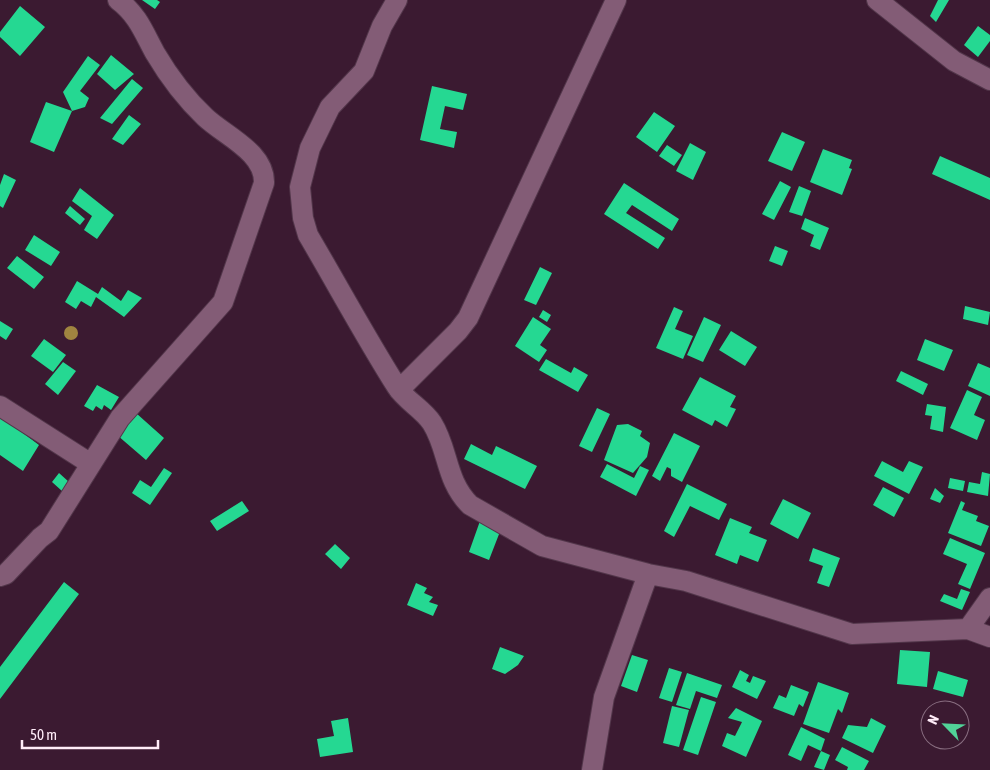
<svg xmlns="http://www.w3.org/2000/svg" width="990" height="770" font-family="'Asap Condensed',sans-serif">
<rect width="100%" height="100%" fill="#3b1a31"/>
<path fill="#25d892" d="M142,0H157L160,2L155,9Z
M938,0H949L936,22L930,16Z
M20,6L45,27L20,56L0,37V32Z
M978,26L990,35V41L978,57L964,45Z
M111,55L134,74L115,90L97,74Z
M88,56L100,65L80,91L89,98L85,107L72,111L54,152L30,142L46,102L72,111L63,92Z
M132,79L143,88L112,124L100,118Z
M432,86L467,94L463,110L445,106L440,129L457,132L454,148L420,140Z
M654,112L675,126L657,152L636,137Z
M129,115L141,124L123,145L112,139Z
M782,132L805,142L792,171L768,161Z
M690,143L706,152L693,180L676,171Z
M667,145L682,155L674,166L659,156Z
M823,149L852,160L849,168L852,169L842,195L810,182Z
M940,156L990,178V200L932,174Z
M4,174L16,180L3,208L0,206V185Z
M780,181L791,187L774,220L762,214Z
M624,183L679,219L672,231L632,205L626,213L665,238L658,249L604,214Z
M799,186L811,191L802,216L789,212Z
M80,188L114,215L97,239L84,230L92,216L72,201Z
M70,206L85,219L80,225L65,213Z
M805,218L829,228L820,250L810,246L814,235L801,229Z
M34,235L60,252L51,266L25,250Z
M775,246L788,251L782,266L769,261Z
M17,256L44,277L34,289L7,268Z
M540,267L552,273L536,305L524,300Z
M77,281L98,294L102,287L121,301L128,290L142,298L124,317L96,297L91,307L81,301L76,309L65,302Z
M965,306L990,312L988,325L963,319Z
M674,307L683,311L675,329L693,336L683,359L656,348Z
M543,310L551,315L547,322L539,317Z
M533,317L551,329L540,345L547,350L539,362L515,346Z
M704,317L721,325L703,362L687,355Z
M0,321L13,329L6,340L0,336Z
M731,331L757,347L745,366L719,350Z
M44,339L66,355L53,372L31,356Z
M925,339L953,350L944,371L917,360Z
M546,359L571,373L574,367L588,375L578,392L539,370Z
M63,362L76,371L58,395L45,384Z
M978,363L990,368V396L968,386Z
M901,371L928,384L923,395L896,381Z
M700,377L736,396L730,407L736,409L727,427L715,420L712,426L682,410Z
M97,385L119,397L111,410L104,405L102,410L96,406L93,411L84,406Z
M967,390L982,397L974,415L985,420L977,440L950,428Z
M927,404L946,407L943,432L930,429L932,416L925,415Z
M597,408L610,414L592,452L579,446Z
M136,413L164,438L146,460L117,435Z
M0,416L39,445L23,471L0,455Z
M628,424L642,431L640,436L650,443L647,457L633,473L604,460L617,425Z
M674,433L700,446L682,482L671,476V469L667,467L660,481L652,476Z
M471,444L492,455L496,446L537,466L525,489L464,459Z
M882,461L903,472L909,461L923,467L909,494L874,476Z
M607,464L634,478L640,466L649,470L636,496L600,477Z
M164,468L172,473L150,505L132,493L140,480L151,487Z
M982,472L990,474L988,496L967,492L969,482L980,484Z
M59,473L69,482L62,491L52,482Z
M950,478L965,481L963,491L948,488Z
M687,484L727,504L719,520L690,506L674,537L664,531Z
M883,487L904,498L894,517L873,505Z
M935,488L944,496L940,503L930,499Z
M783,499L811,513L798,539L770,524Z
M242,501L249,511L217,531L210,521Z
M961,501L965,503L962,510L978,516L976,521L989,526L981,546L948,533Z
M730,518L752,527L749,533L767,540L758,562L740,555L737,564L715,555Z
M480,521L501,529L489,560L469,552Z
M950,538L985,553L970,589L958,584L967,564L943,554Z
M335,544L350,558L341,569L325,554Z
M813,548L840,558L829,587L817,583L823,566L809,561Z
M64,582L79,594L0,699V667Z
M416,583L427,588L424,593L433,597L429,602L438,605L433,616L407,605Z
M961,589L970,592L962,610L940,601L944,594L957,599Z
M500,647L524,656L518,665L505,674L492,669Z
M900,650L930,652L927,687L897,684Z
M632,655L648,660L637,692L621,686Z
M669,668L682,672L672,702L659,698Z
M740,670L749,675L746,681L750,683L753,676L766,681L757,699L732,687Z
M938,671L968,680L963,697L933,689Z
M687,673L722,685L717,698L696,691L690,709L676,705Z
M818,682L849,693L842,713L838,709L829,733L803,724Z
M791,685L809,692L803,707L799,704L794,716L773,708L779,695L786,698Z
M701,697L716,702L698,755L683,750Z
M672,706L689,710L679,747L663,743Z
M736,708L762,721L746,757L722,746L727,733L735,736L742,722L728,718Z
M348,718L353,752L320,757L317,739L334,736L331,721Z
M871,718L886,726L873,753L842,738L848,725L867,727Z
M801,727L825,739L821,751L808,745L801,761L788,755Z
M842,747L869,761L864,770H847L848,767L835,760Z
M821,751L830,755L824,770L814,767Z"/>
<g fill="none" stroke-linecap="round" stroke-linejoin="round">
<defs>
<path id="street" d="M397,0L382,26L364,71L330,107L310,148L300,187L303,218L308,235C338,286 366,338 397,387C406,401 423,409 432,423C449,450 445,480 470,505L542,546L648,574L686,581L852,634L968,629L990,637
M877,0L954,61L990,80
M399,390L458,331L468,318L616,0
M0,406L91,464
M0,576L6,574L40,538L49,531L120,418L223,302L264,183C265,152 225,136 205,117C187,100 168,75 155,53C144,33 138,15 118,0
M968,629L990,598
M592,770L604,697L648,574"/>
</defs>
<use href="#street" stroke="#52364a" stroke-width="22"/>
<use href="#street" stroke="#835c76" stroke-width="20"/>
</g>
<circle fill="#a08540" cx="71" cy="333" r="7"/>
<g transform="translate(945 725) rotate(294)"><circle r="24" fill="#3b1a31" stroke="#896e81"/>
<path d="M0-4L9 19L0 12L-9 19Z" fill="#51d398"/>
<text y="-8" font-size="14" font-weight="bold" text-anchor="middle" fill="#ffecf8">N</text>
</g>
<path d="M22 740v8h136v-8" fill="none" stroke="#ffecf8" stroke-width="2.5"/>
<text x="30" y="740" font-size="15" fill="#ffecf8" stroke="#3b1a31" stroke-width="4" paint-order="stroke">50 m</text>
</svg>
